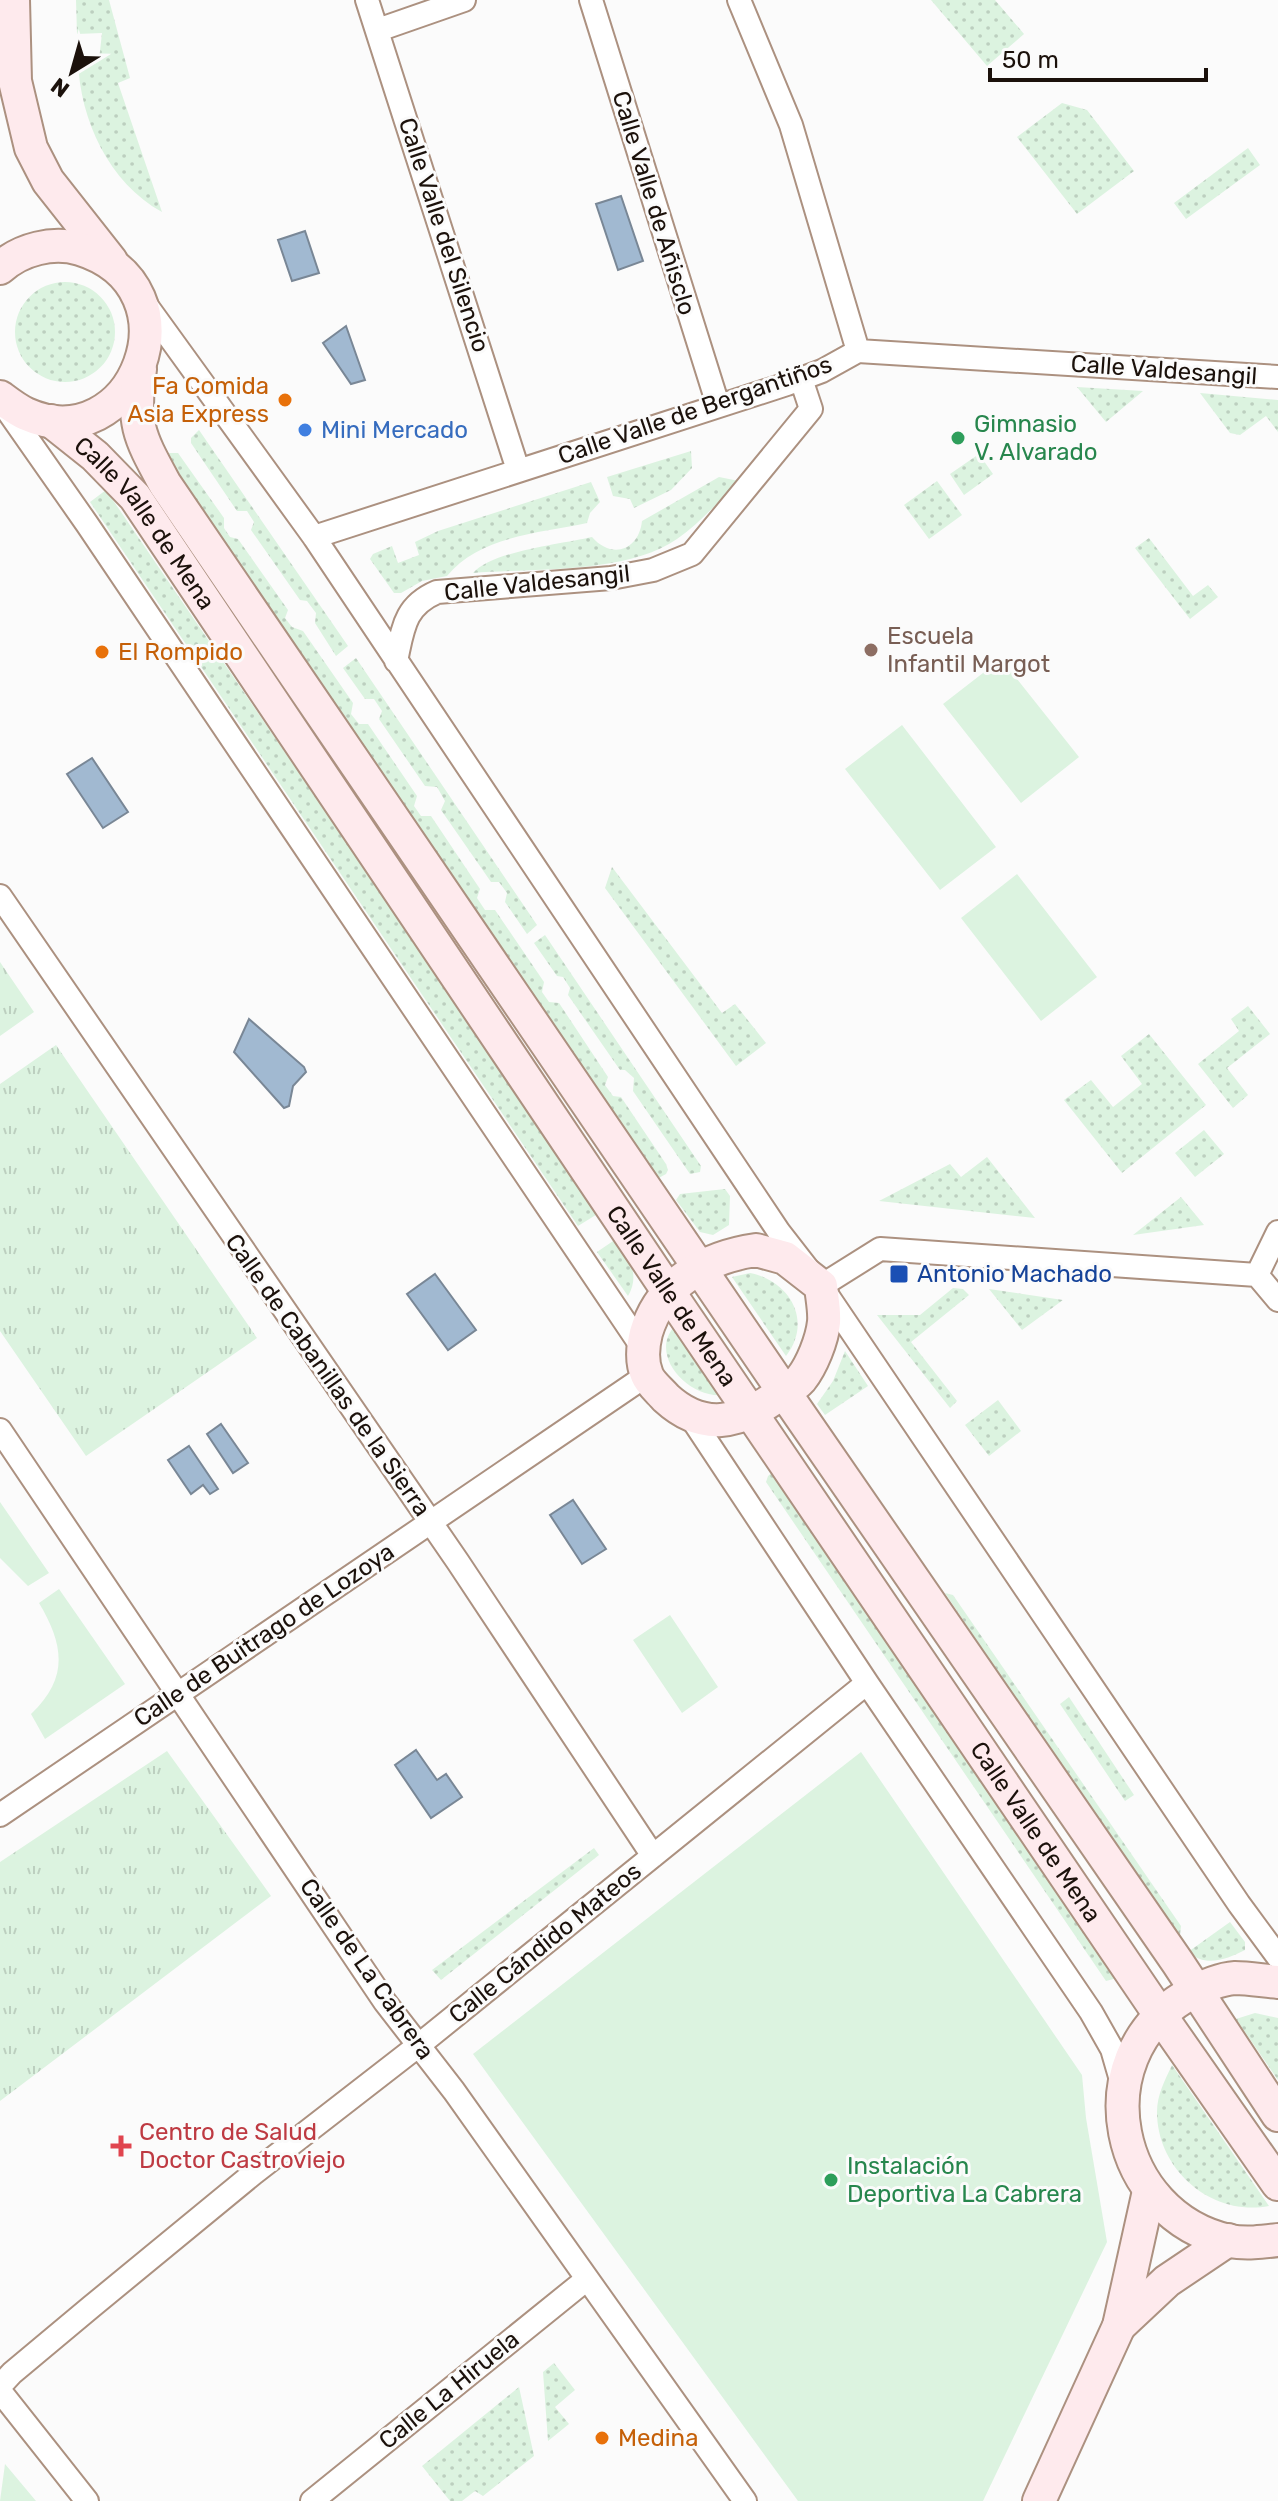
<svg xmlns="http://www.w3.org/2000/svg" width="1278" height="2501" font-family="Rubik,sans-serif">
<defs>
<pattern id="grass-tufts" width="24" height="20" patternUnits="userSpaceOnUse" patternTransform="scale(2)"><rect width="24" height="20" fill="#dcf3e0"/><path d="M3 7l-1-3M5 7V3M7 7l1-3M15 17l-1-3M17 17v-4M19 17l1-3" fill="none" stroke="#bccfbf"/></pattern>
<pattern id="garden-dots" width="8" height="8" patternUnits="userSpaceOnUse" patternTransform="scale(2)"><rect width="8" height="8" fill="#dcf3e0"/><path d="M2 2h.1M6 6h.1" fill="none" stroke="#bccfbf" stroke-width="1.8" stroke-linecap="round"/></pattern>
</defs>
<rect width="100%" height="100%" fill="#fbfbfb"/>
<path fill="url(#grass-tufts)" d="M0,962L34,1012L0,1036Z
M56,1045L257,1338L86,1456L0,1331V1084Z
M167,1751L271,1896L0,2101V1862Z"/>
<path fill="#dcf3e0" d="M1001,659L1079,757L1021,803L943,704Z
M902,725L996,847L940,890L845,769Z
M1017,874L1097,977L1041,1021L961,918Z
M0,1502L49,1573L28,1586L0,1558Z
M59,1589L125,1684L45,1739L31,1714C69,1678 64,1645 39,1603Z
M670,1615L718,1687L682,1713L633,1640Z
M861,1752L1082,2075L1086,2118L1107,2242L983,2501H798L473,2054Z
M5,2464L36,2501H0Z"/>
<path fill="url(#garden-dots)" d="M76,0H109L130,78L118,83L162,212C109,183 80,120 78,61L99,60L102,33L77,34Z
M931,0H995L1024,34L987,66Z
M1062,103L1087,110L1134,171L1077,214L1017,137Z
M1248,148L1260,165L1186,219L1174,203Z
M15 332a50 50 0 1 1 100 0a50 50 0 1 1-100 0Z
M1077,387L1143,391L1106,422Z
M1200,393L1278,400V432L1266,416L1240,435L1230,433Z
M199,430L348,646L336,656L315,623L316,613L307,601L300,600L251,530L254,522L247,511H237L191,443V438Z
M691,451L692,468L671,490L634,508L630,499L613,496L607,477Z
M165,453H178L224,518V528L230,537L238,539L288,610L285,618L292,627L303,631L353,703L351,714L359,724H368L417,796L414,806L421,816H431L480,889L477,898L485,910H495L544,982L542,992L549,1002L559,1003L608,1077L605,1085L613,1096L621,1097L666,1164L668,1170L666,1174L655,1180L171,470Z
M979,454L993,474L964,495L950,474Z
M719,477L739,481C719,501 700,523 677,539C627,574 533,568 473,573C492,551 562,544 592,537C612,560 639,550 642,521Z
M937,481L962,515L929,539L904,505Z
M591,482L600,502L590,513L587,523C540,533 479,536 447,576L422,581L401,593H394L370,559L373,554L392,546L398,563L419,555L415,542L438,531Z
M106,490L599,1213L578,1226L90,502Z
M1149,538L1193,596L1208,585L1218,597L1190,619L1135,548Z
M356,658L537,925L527,934L505,902L507,893L499,882H491L441,810L445,801L437,787L425,786L379,719L382,711L374,699H365L343,668Z
M612,867L722,1013L735,1004L766,1043L736,1066L605,888Z
M545,935L701,1166L700,1172L690,1174L633,1091L634,1078L625,1070H620L568,995L570,988L563,977L557,976L534,943Z
M1248,1006L1270,1034L1227,1068L1248,1095L1233,1108L1198,1064L1239,1031L1231,1019Z
M1149,1034L1206,1105L1122,1173L1064,1100L1091,1080L1113,1107L1142,1084L1121,1056Z
M1204,1130L1224,1154L1195,1177L1175,1153Z
M987,1157L1035,1218L879,1201L950,1164L961,1177Z
M725,1189L730,1196L729,1225L713,1235L700,1232L676,1200L680,1194Z
M1181,1197L1204,1225L1133,1235Z
M616,1239C628,1258 641,1273 628,1296L597,1252Z
M750,1273C790,1281 813,1321 786,1356L732,1277Z
M953,1288L963,1289L969,1295L911,1342L957,1401L950,1408L877,1315H920Z
M989,1289L1063,1300L1022,1330Z
M674,1327L722,1395C688,1398 649,1355 674,1327Z
M845,1351L868,1386L825,1415L817,1404L833,1381Z
M998,1400L1021,1431L989,1456L965,1425Z
M775,1470L1117,1978L1106,1981L766,1482L768,1476Z
M945,1593L953,1595L1181,1926L1180,1935L1177,1938Z
M1069,1697L1134,1795L1125,1801L1060,1704Z
M594,1848L599,1855L441,1980L432,1970Z
M1230,1922L1245,1942V1950C1227,1959 1206,1968 1188,1952Z
M1255,2013L1278,2018V2080L1236,2019Z
M1172,2065L1269,2206C1212,2217 1157,2170 1157,2112C1157,2095 1165,2080 1172,2065Z
M554,2363L575,2390L555,2407L569,2424L548,2441L543,2372Z
M519,2387L534,2456L483,2496L475,2491L462,2501H450L422,2466Z"/>
<path fill="#a1b9d1" stroke="#798796" stroke-width="2" d="M621,196L643,261L618,270L596,204Z
M305,231L319,273L292,281L278,240Z
M346,326L365,380L351,384L323,343Z
M92,758L128,812L103,828L67,774Z
M249,1019L304,1067L306,1072L293,1086L289,1106L284,1108L234,1052Z
M435,1274L476,1330L448,1350L407,1294Z
M221,1424L248,1463L233,1473L207,1434Z
M189,1446L218,1489L210,1494L203,1485L191,1494L168,1460Z
M573,1500L606,1549L582,1564L550,1515Z
M416,1750L437,1780L446,1774L462,1797L431,1818L395,1765Z"/>
<g fill="none" stroke-linecap="round" stroke-linejoin="round">
<defs>
<path id="street" d="M367,0L518,470
M591,0L718,405
M378,30L464,0
M144,302L314,537L779,1232L821,1286L1239,1904L1278,1957
M858,351L1278,377
M3,404L87,524L642,1347
M314,537L787,384L822,371L858,351L791,125L739,0
M396,661C403,629 404,606 437,592L611,578L653,570L692,554L811,409L801,379
M0,896L458,1562L653,1856
M1257,1275L1278,1232
M821,1286L880,1249L1257,1275L1278,1300
M690,1416L867,1683L1091,2012L1112,2049L1123,2087
M0,1430L385,2002L454,2091L745,2501
M0,1815L647,1375
M0,2386L12,2373L91,2307L254,2173L419,2045L867,1683
M0,2391L87,2501
M312,2501L587,2279"/>
<g id="secondary">
<path d="M13,0L15,81L31,148L48,181L111,261"/>
<path d="M0,268C21,249 53,241 80,249C204,288 133,462 26,414C17,410 8,403 0,397"/>
<path d="M140,369C132,425 139,436 165,484L784,1392L1178,1963L1278,2115"/>
<path id="s1" d="M51,421L95,456L135,497L668,1291L1160,2015L1278,2184"/>
<path d="M756,1250L785,1258L821,1286C822,1297 825,1311 824,1322C822,1340 812,1365 801,1379C795,1386 784,1392 776,1397C739,1423 703,1432 666,1398C660,1391 650,1383 647,1375C641,1361 643,1345 646,1333C661,1282 707,1257 756,1250Z"/>
<path d="M1278,1982C1264,1981 1249,1978 1235,1978C1219,1979 1198,1989 1184,1997C1082,2060 1114,2215 1229,2241C1246,2244 1262,2242 1278,2240"/>
<path d="M1119,2326L1167,2281L1228,2240"/>
<path d="M1039,2501L1119,2326L1149,2191"/>
</g>
</defs>
<use href="#street" stroke="#ac9180" stroke-width="26"/>
<use href="#secondary" stroke="#ac9180" stroke-width="36"/>
<use href="#street" stroke="#fff" stroke-width="22"/>
<use href="#secondary" stroke="#feeaed" stroke-width="32"/>
</g>
<g fill="#e8710a" stroke="#fbfbfb" stroke-width="3">
<circle cx="285" cy="400" r="8"/>
<circle cx="102" cy="652" r="8"/>
<circle cx="602" cy="2438" r="8"/>
</g>
<circle fill="#3f7fe0" stroke="#fbfbfb" stroke-width="3" cx="305" cy="430" r="8"/>
<g fill="#2e9e5b" stroke="#fbfbfb" stroke-width="3">
<circle cx="958" cy="438" r="8"/>
<circle cx="831" cy="2180" r="8"/>
</g>
<circle fill="#8d6e63" stroke="#fbfbfb" stroke-width="3" cx="871" cy="650" r="8"/>
<rect fill="#1a4fb4" stroke="#fbfbfb" stroke-width="3" x="889" y="1264" width="20" height="20" rx="4"/>
<path fill="#e0444e" stroke="#fbfbfb" stroke-width="3" d="M117 2134h8v8h8v8h-8v8h-8v-8h-8v-8h8z"/>
<g text-anchor="middle" stroke-width="6" stroke-linejoin="round" paint-order="stroke">
<g font-size="24" fill="#1b110b" stroke="#fbfbfb">
<text transform="translate(654 203) rotate(73)" y="8">Calle Valle de Añisclo</text>
<text transform="translate(444 235) rotate(72)" y="8">Calle Valle del Silencio</text>
<text transform="translate(1164 370) rotate(4)" y="8">Calle Valdesangil</text>
<text transform="translate(695 410) rotate(-19)" y="8">Calle Valle de Bergantiños</text>
<text dy="8" stroke="none"><textPath href="#s1" startOffset="140">Calle Valle de Mena</textPath></text>
<text transform="translate(537 583) rotate(-6)" y="8">Calle Valdesangil</text>
<text dy="8" stroke="none"><textPath href="#s1" startOffset="1076">Calle Valle de Mena</textPath></text>
<text transform="translate(328 1375) rotate(55)" y="8">Calle de Cabanillas de la Sierra</text>
<text transform="translate(264 1635) rotate(-34)" y="8">Calle de Buitrago de Lozoya</text>
<text dy="8" stroke="none"><textPath href="#s1" startOffset="1724">Calle Valle de Mena</textPath></text>
<text transform="translate(545 1943) rotate(-39)" y="8">Calle Cándido Mateos</text>
<text transform="translate(367 1969) rotate(55)" y="8">Calle de La Cabrera</text>
<text transform="translate(449 2390) rotate(-39)" y="8">Calle La Hiruela</text>
</g>
<g font-size="24" fill="#c56008" stroke="#fbfbfb" text-anchor="start">
<text x="269" y="394" text-anchor="end">Fa Comida<tspan x="269" dy="28">Asia Express</tspan></text>
<text x="118" y="660">El Rompido</text>
<text x="618" y="2446">Medina</text>
</g>
<g font-size="24" fill="#27864d" stroke="#fbfbfb" text-anchor="start">
<text x="974" y="432">Gimnasio<tspan x="974" dy="28">V. Alvarado</tspan></text>
<text x="847" y="2174">Instalación<tspan x="847" dy="28">Deportiva La Cabrera</tspan></text>
</g>
<g font-size="24" fill="#366cbe" stroke="#fbfbfb" text-anchor="start">
<text x="321" y="438">Mini Mercado</text>
</g>
<g font-size="24" fill="#785e54" stroke="#fbfbfb" text-anchor="start">
<text x="887" y="644">Escuela<tspan x="887" dy="28">Infantil Margot</tspan></text>
</g>
<g font-size="24" fill="#164399" stroke="#fbfbfb" text-anchor="start">
<text x="917" y="1282">Antonio Machado</text>
</g>
<g font-size="24" fill="#be3a42" stroke="#fbfbfb" text-anchor="start">
<text x="139" y="2140">Centro de Salud<tspan x="139" dy="28">Doctor Castroviejo</tspan></text>
</g>
</g>
<g transform="translate(72 72) rotate(217)" stroke="#fbfbfb" stroke-width="6" paint-order="stroke">
<path d="M0-6L14 30L0 20L-14 30Z" fill="#1b110b"/>
<text y="-12" font-size="22" font-weight="bold" text-anchor="middle" fill="#1b110b">N</text>
</g>
<path d="M990 68v12h216v-12" fill="none" stroke="#1b110b" stroke-width="4"/>
<text x="1002" y="68" font-size="24" fill="#1b110b" stroke="#fbfbfb" stroke-width="6" paint-order="stroke">50 m</text>
</svg>
